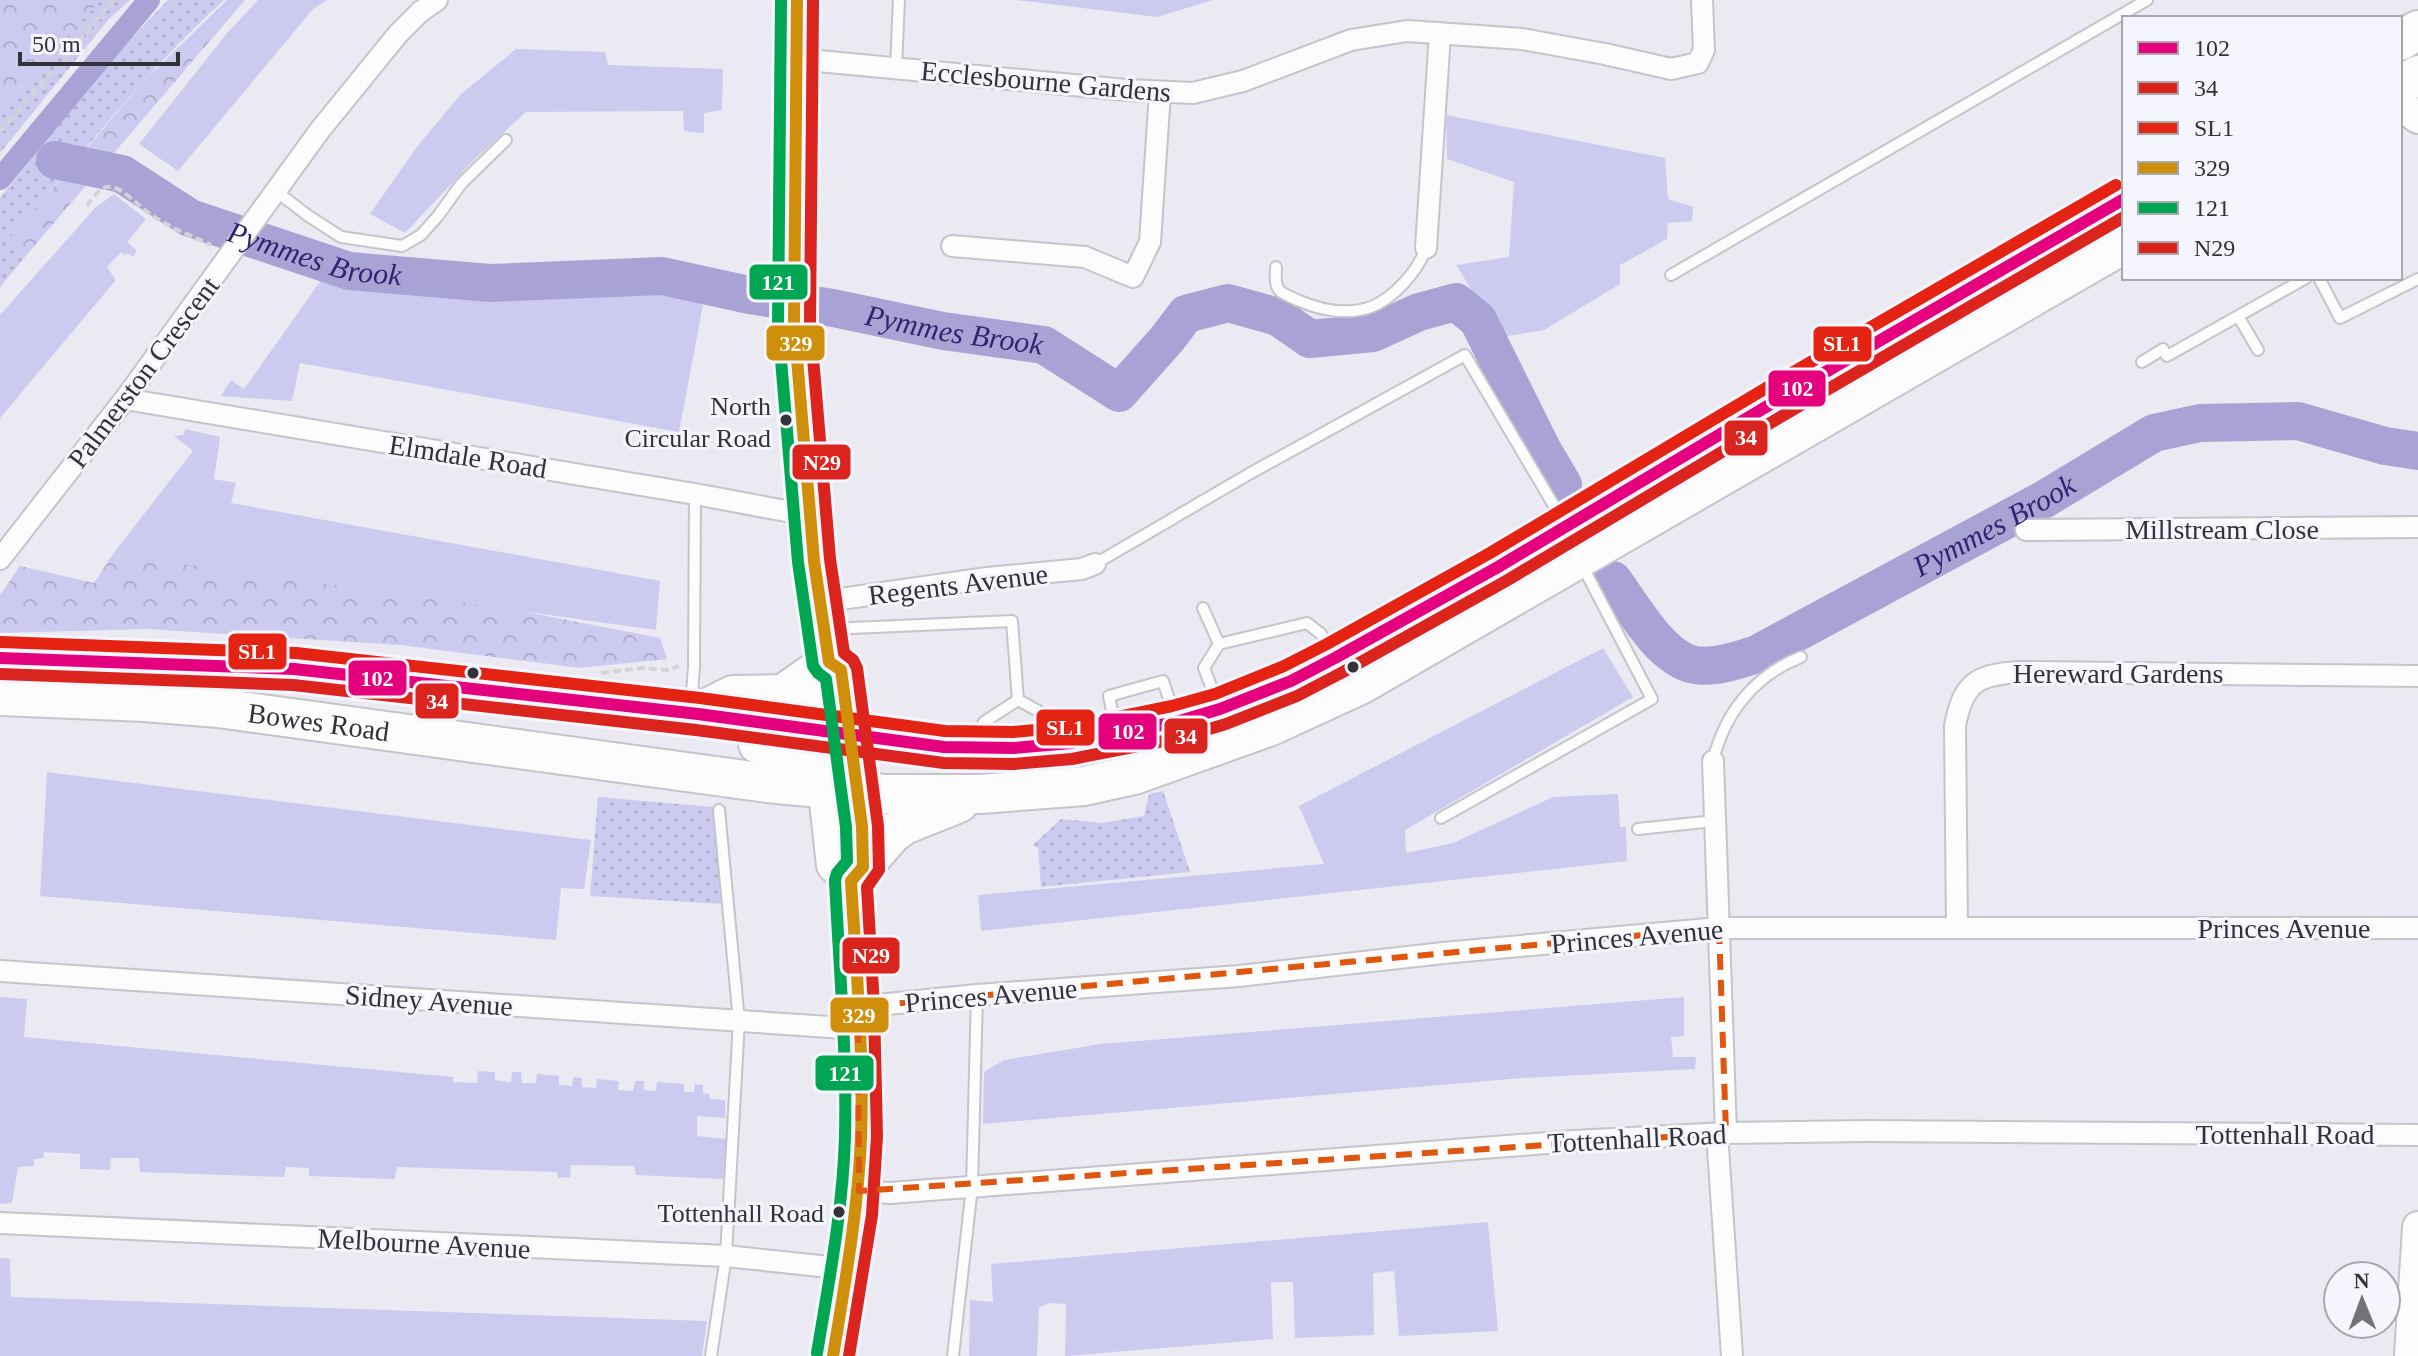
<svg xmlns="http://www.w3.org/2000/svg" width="2418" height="1356" font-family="Georgia,serif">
<defs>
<pattern id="grass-dots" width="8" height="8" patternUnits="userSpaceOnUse" patternTransform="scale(2)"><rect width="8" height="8" fill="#cdcaf0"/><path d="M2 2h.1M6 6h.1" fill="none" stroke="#b0aecf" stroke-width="1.8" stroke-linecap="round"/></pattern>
<pattern id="forest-crowns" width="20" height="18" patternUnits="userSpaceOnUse" patternTransform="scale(2)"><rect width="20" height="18" fill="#cdcaf0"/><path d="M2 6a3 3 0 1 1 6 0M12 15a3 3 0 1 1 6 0" fill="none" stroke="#b0aecf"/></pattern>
</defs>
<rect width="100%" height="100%" fill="#ebeaf2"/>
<path fill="url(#grass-dots)" d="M101,0H130L109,19L0,153V110Z
M168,0H224C144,73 76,161 6,243L24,258L0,287V198L94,78Z
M1163,791L1190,872L1041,887L1038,848L1033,845L1061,819L1102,823L1144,816L1149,794Z
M598,797L725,808L723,904L590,896Z"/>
<path fill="url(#forest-crowns)" d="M0,0H101L0,110Z
M227,0H245L24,258L5,244L144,81Z
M113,554L516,610L660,638L667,659L580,668L400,645L147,629L0,633V595L20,566L94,583Z"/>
<path fill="#cdcaf0" d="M258,0H327L313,9L178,171L139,144L228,32Z
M1015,0H1213L1157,17Z
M516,49L605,52L608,65L723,69L722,110L704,113V133L684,131L683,111L526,112L475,159L405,233L370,214L416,148L460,95Z
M1446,115L1665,158L1668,199L1693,207L1692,221L1668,223L1667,239L1620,265V284L1544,330L1501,337L1456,265L1509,257L1514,182L1447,159Z
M114,194L146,219L127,242L137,251L133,257L127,253L125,255L121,252L107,267L116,280L0,418V315L95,208Z
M324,276L346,282L488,292L666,283L705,294L679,432L300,363L292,401L221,396L231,380L244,389Z
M185,429L220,437L214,479L236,483L231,503L660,581L656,630L113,554L193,451L174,436L184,435Z
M1603,648L1633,697L1405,830L1406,853L1453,843L1553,797L1618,794L1620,827H1626L1627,861L981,931L978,895L1324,864L1299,806Z
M47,772L591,840L584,889L561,888L556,940L40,896Z
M0,997L27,999L24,1037L453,1077V1082L477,1083L478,1071L495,1072V1080L511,1082L512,1072H521L522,1083H536L537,1074L559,1076V1085L572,1086L573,1077L582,1078V1087L596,1088L597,1079L619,1081L618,1090L633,1091L635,1081H644V1090L656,1091L657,1082L684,1084V1092H694L695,1084L703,1085V1093L709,1094L710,1099L725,1100V1095V1118L697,1116V1136L727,1139L723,1179L636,1175L634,1166L571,1165L570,1177L558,1178L557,1172L397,1167L395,1179L309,1176V1168L286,1167L284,1177L140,1172L139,1158H111L110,1170L80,1169V1154L44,1152L43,1158L34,1159V1166L18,1167L12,1203L0,1204Z
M1684,997V1036L1671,1037L1673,1057H1696L1695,1069L1522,1078L983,1124L984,1072L1004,1060L1101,1044Z
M1488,1222L1498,1331L1399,1336L1394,1271L1373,1273L1374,1335L1295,1338L1293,1282H1271L1273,1339L1065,1356L1066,1304L1049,1303L1039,1307L1037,1356H969L970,1300L993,1302L991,1264Z
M0,1258L10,1259L11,1297L707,1321L702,1356H0Z"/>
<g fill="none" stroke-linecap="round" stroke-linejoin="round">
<path stroke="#a8a3d4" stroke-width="22" d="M0,179L149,0"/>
<g stroke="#a8a3d4" stroke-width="38">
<path id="s1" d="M55,160L122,174L190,218L349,271L490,283L662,276L749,295L833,308L943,331L1044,345L1119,393L1167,339L1186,314L1228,303L1278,317L1310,339L1373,333L1419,312L1456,302L1478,320L1543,451L1563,485"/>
<path id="s2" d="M1613,580C1632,606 1661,659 1695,665C1715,668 1739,660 1757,654L2043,500L2154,433L2200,423L2298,421L2385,446L2418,451"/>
</g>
<defs>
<path id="lane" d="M896,68L899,0
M276,191L307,215L341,237L402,246L421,235L438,216L461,184L506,140
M1276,267C1276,275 1274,285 1280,291C1284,295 1292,297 1297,300C1320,310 1346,316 1371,307C1394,298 1418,271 1426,248
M1671,275L2147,0
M2319,278L2340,318L2418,279
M2238,316L2258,350
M2142,362L2163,349L2167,356L2306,278
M1095,564L1249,474L1465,355L1563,521
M1203,608L1219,644L1204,668L1218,704
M829,629L1012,621L1018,700
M1219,644L1307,623L1321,634L1332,652
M1018,700L1051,718L1064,734
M691,708L694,666L695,494
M1115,725L1109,696L1163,681L1175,717
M974,741L984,722L1018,700
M1713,761C1725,712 1755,675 1801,657
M1441,818L1652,699L1582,565
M1638,829L1714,821
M711,1356L726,1256L739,1021L719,810
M953,1356L972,1187L977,995"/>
<path id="street" d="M797,59L1126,90L1193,93L1243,81L1351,40L1407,31L1522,39L1605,54L1671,69L1698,63L1704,50L1702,0
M952,246L1085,257L1133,277L1150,242L1160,92
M1426,248L1440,33
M125,399L695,494L791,512L811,511
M2026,530L2418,527
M0,559L125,399L320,130L398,34L420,12L437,0
M820,602L987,578L1082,569L1095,564
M1713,761L1726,1133
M1957,927L1955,726C1963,682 1978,674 2021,672L2418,676
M0,971L859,1029
M858,1007L977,995L1239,976L1443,953L1719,928H2418
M1717,1133L1732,1356
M859,1191L890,1193L1574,1141L1726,1133L1867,1131L2418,1135
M0,1223L726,1256L848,1269"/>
<path id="secondary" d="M2400,104L2418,118
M2410,1356L2418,1227"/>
<path id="primary" d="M797,0L794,323L814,561L829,662L841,670L862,826L863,867L851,881L858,1007L861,1136L856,1212L833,1356
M829,662L816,671L819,730L834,865L851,881"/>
<g id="highway">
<path d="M2400,41L2418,30"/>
<path d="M2400,86L2418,75"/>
<path d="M0,658L235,668L294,669L698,714L944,747L1014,748L1071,743L1176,722L1220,709L1291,681L1335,658L1498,567L1786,395L2124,199"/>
<path id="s3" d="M0,696L145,702L218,708L767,783L884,794H981L1084,786L1134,775L1271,726L1360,685L2124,244"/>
<path d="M707,708L733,695L783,694L816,671"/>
<path d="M758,744C806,750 821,761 857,790"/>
<path d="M863,867L892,834L904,825L959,803"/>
</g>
</defs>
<use href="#lane" stroke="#c4c4ca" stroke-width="14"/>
<use href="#street" stroke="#c4c4ca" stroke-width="24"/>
<use href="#secondary" stroke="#c4c4ca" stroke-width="34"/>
<use href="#primary" stroke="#c4c4ca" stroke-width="38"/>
<use href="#highway" stroke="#c4c4ca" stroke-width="42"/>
<path stroke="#d4d4d7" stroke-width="4" stroke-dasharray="8 4" stroke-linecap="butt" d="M0,132L114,0
M87,206C93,198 100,185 111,187C121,188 130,198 138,204C158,223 185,233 211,245
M601,673L642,668L667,670L679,666"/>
<use href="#lane" stroke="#fcfcfd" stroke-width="10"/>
<use href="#street" stroke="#fcfcfd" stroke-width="20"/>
<use href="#secondary" stroke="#fcfcfd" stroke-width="30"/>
<use href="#primary" stroke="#fcfcfd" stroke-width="34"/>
<use href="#highway" stroke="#fcfcfd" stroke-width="38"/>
<defs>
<path id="bus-1" d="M0,658L294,669L698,714L944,747L1014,748L1071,743L1176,722L1220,709L1291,681L1335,658L1498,567L1786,395L2124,199"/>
<path id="bus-2" d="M0,674L293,685L696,730L944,763L1014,764L1072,759L1179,738L1226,724L1297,696L1343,672L1506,581L1794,409L2124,217"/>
<path id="bus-3" d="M1,642L296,653L700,698L945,731L1013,732L1069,727L1172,706L1215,694L1284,666L1327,644L1490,553L1778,381L2116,185"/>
<path id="bus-4" d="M797,0L794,323L814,561L829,662L841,670L862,826L863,867L851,881C856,966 864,1053 861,1138C858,1211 845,1283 833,1356"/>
<path id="bus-5" d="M781,0L778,324L798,562L813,666L818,673L826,679L846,827L847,861L837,873L835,880C839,965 847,1051 845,1136C843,1209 829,1281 817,1353"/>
<path id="bus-6" d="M813,0L810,322L830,559L844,653L853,660L857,668L878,826L879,870L867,887L874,1007L877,1136L872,1215L849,1356"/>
</defs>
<use href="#bus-1" stroke="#f5f5fe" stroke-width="18"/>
<use href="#bus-2" stroke="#f5f5fe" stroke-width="18"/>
<use href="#bus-3" stroke="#f5f5fe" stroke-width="18"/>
<use href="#bus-4" stroke="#f5f5fe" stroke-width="18"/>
<use href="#bus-5" stroke="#f5f5fe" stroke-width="18"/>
<use href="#bus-6" stroke="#f5f5fe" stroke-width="18"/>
<use href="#bus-1" stroke="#e5007d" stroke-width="12"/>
<use href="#bus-2" stroke="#dc241f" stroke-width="12"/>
<use href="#bus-3" stroke="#e42313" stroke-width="12"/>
<use href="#bus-4" stroke="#d08f0b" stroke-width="12"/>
<use href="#bus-5" stroke="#00a651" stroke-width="12"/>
<use href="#bus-6" stroke="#dc241f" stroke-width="12"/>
</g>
<path fill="none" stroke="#df570e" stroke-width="6" stroke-dasharray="16 10" stroke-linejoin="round" d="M1719,928L1726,1133L859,1191L858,1007Z"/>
<g fill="#323238" stroke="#f5f5fe" stroke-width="3">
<circle cx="786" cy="420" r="7"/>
<circle cx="1353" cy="667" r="7"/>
<circle cx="473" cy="673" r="7"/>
<circle cx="839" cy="1212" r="7"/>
</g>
<g text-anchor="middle" stroke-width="6" stroke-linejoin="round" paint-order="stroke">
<g font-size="26" fill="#323238" stroke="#f5f5fe" text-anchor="end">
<text x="771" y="415">North<tspan x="771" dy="32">Circular Road</tspan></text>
<text x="824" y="1222">Tottenhall Road</text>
</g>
<g font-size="28" fill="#323238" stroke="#f5f5fe">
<text transform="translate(1046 81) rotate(5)" y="10">Ecclesbourne Gardens</text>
<text transform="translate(143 372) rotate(-53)" y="10">Palmerston Crescent</text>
<text transform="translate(468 456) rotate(9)" y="10">Elmdale Road</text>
<text x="2222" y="539">Millstream Close</text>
<text transform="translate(958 584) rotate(-7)" y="10">Regents Avenue</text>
<text x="2118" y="683">Hereward Gardens</text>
<text dy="10" stroke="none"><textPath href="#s3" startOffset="320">Bowes Road</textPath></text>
<text x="2284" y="938">Princes Avenue</text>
<text transform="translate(1637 936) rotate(-5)" y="10">Princes Avenue</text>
<text transform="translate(991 995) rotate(-5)" y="10">Princes Avenue</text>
<text transform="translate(429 1000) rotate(4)" y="10">Sidney Avenue</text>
<text x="2285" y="1144">Tottenhall Road</text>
<text transform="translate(1637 1138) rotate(-3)" y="10">Tottenhall Road</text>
<text transform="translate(424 1243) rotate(3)" y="10">Melbourne Avenue</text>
</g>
<g font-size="30" font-style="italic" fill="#352271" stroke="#f5f5fe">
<text dy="10" stroke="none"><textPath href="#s1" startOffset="280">Pymmes Brook</textPath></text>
<text dy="10" stroke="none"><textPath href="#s1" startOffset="928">Pymmes Brook</textPath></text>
<text dy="10" stroke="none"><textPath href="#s2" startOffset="454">Pymmes Brook</textPath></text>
</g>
</g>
<g stroke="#f5f5fe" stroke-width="3">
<rect x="748" y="263" width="61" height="38" rx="8" fill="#00a651"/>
<rect x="765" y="324" width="61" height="38" rx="8" fill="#d08f0b"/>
<rect x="1812" y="325" width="61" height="38" rx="8" fill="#e42313"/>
<rect x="1767" y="369" width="60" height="39" rx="8" fill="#e5007d"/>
<rect x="1723" y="419" width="46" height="38" rx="8" fill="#dc241f"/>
<rect x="791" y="443" width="61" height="38" rx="8" fill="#dc241f"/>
<rect x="227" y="632" width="61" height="39" rx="8" fill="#e42313"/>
<rect x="347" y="659" width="61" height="38" rx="8" fill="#e5007d"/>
<rect x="414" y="682" width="46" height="38" rx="8" fill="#dc241f"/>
<rect x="1035" y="708" width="61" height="39" rx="8" fill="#e42313"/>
<rect x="1097" y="712" width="61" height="39" rx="8" fill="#e5007d"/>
<rect x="1163" y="717" width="46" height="38" rx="8" fill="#dc241f"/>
<rect x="841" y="936" width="60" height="39" rx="8" fill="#dc241f"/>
<rect x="829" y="996" width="61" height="38" rx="8" fill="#d08f0b"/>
<rect x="814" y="1054" width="61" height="38" rx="8" fill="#00a651"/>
</g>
<g font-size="22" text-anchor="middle" font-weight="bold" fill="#fff">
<text x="778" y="290">121</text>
<text x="796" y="351">329</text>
<text x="1842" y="351">SL1</text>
<text x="1797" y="396">102</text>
<text x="1746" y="445">34</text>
<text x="822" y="470">N29</text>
<text x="257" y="659">SL1</text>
<text x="377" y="686">102</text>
<text x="437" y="709">34</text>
<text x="1065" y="735">SL1</text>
<text x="1128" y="739">102</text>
<text x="1186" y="744">34</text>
<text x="871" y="963">N29</text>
<text x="859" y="1023">329</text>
<text x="845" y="1081">121</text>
</g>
<rect x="2122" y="16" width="280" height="264" fill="#f5f5fe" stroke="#a7a7af" stroke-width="2"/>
<rect x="2138" y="42" width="40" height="12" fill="#e5007d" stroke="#a7a7af" stroke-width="2"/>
<text x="2194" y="56" font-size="24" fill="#323238">102</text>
<rect x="2138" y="82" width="40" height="12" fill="#dc241f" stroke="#a7a7af" stroke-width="2"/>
<text x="2194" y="96" font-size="24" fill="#323238">34</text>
<rect x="2138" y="122" width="40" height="12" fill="#e42313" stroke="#a7a7af" stroke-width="2"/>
<text x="2194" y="136" font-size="24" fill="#323238">SL1</text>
<rect x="2138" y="162" width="40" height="12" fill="#d08f0b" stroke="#a7a7af" stroke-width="2"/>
<text x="2194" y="176" font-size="24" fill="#323238">329</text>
<rect x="2138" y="202" width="40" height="12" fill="#00a651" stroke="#a7a7af" stroke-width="2"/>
<text x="2194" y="216" font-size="24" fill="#323238">121</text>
<rect x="2138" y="242" width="40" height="12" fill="#dc241f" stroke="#a7a7af" stroke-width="2"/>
<text x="2194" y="256" font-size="24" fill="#323238">N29</text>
<g transform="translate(2362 1300) rotate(359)"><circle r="38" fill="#f5f5fe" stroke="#a7a7af" stroke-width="2"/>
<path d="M0-6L14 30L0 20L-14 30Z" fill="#737279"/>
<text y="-12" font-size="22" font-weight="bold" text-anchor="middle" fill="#323238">N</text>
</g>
<path d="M20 52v12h158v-12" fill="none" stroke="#323238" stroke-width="4"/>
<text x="32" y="52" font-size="24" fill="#323238" stroke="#f5f5fe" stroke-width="6" paint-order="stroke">50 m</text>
</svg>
